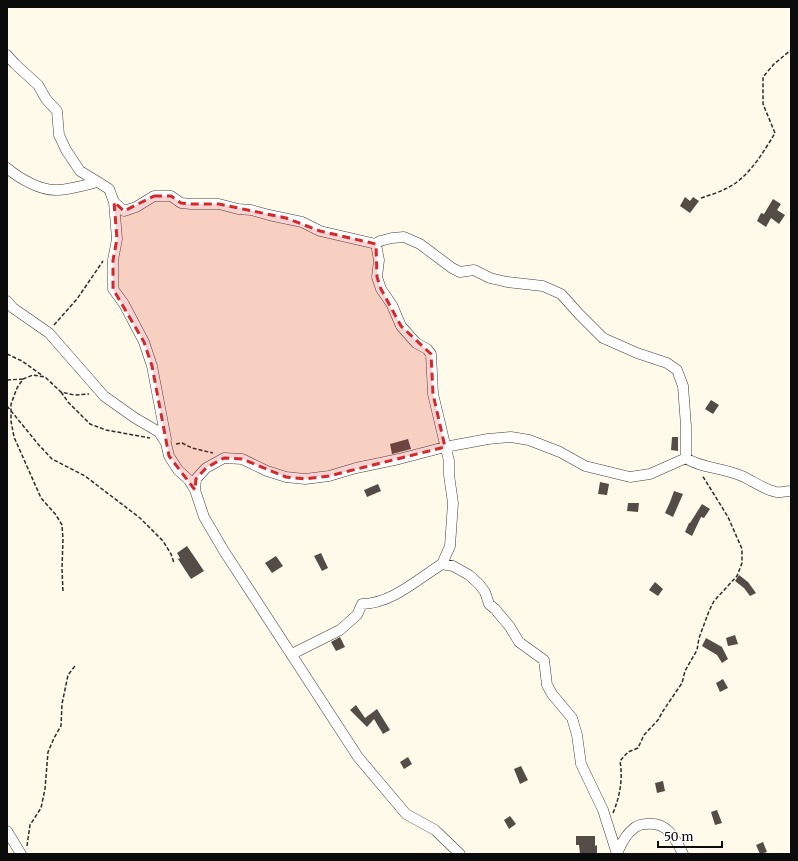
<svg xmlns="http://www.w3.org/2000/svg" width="798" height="861" font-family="Merriweather,serif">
<rect width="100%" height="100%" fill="#fffae9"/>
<path fill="#534c47" d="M685,197L690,201L693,197L699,201L690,213L680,206Z
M773,199L781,204L777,210L785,215L779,224L771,218L766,227L757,221L761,213L764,214Z
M711,400L719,405L713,414L705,409Z
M672,437H678V451L671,450Z
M408,439L411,449L392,454L390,444Z
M600,482L609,484L607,495L598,494Z
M378,484L381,491L367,497L364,490Z
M674,491L683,494L673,517L665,513L670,502Z
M628,503H639L638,512L627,511Z
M702,504L710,509L704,518L701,517L692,536L685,532L689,523H690Z
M187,546L204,571L191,579L178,559L180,558L177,553Z
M321,553L328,568L322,571L314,556Z
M276,556L283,566L272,573L265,563Z
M739,575L748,582L756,593L750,596L744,588L735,581Z
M655,582L663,589L658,596L649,590Z
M735,635L738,644L728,646L726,638Z
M340,637L345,647L336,651L331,642Z
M706,638L722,647L728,659L722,663L717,655L702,646Z
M723,679L728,688L720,692L716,683Z
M356,705L365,718L377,709L390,730L383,734L374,719L367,727L350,710Z
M408,757L412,764L404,769L400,762Z
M521,766L528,780L520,784L514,769Z
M663,781L665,791L657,793L655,783Z
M717,810L722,823L715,825L711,812Z
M510,816L516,824L509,829L504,820Z
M576,836H595V846L597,845V854H580L579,845H576Z
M763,842L767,852L760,854L756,845Z"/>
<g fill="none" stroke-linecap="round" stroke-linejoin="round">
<defs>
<path id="street" d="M7,55L15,64L38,85L46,99L57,111L59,135L66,150L80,171L98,182
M7,168C20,179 41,191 58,190C71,189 85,185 98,182L109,189L114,202L124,211L136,207L154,196H171L181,203L191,204H219L238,209L251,210L269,215L302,222L320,231L376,244L380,241L392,238L404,237L420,244L452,268L460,272L474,270L490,278L507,282L543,286L561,294L579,314L603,338L637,353L667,363L677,370L683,386L686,426V458
M114,202L117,239L113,260V289L124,304L144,342L152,366L166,439
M376,244L379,260L377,277L381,289L392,305L401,326L416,343L427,349L431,354L433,394L449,461V475L453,503L450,546L442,564L453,566L469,575L479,584L485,592L489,604L495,609L510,627L519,642L544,660L547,685L552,694L572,718L577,735L581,764L603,810L617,854
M7,301L13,308L49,333L104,396L135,418L159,432L166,443L169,456L178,470L189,480L195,490L204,517L224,551L358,757L406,814L435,830L460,854
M686,458C700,468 725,468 742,476C753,481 763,489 776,492C780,493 786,491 791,491
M195,490L196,479L206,468L224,458L242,459L267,471L286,477L305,479L329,476L356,468L399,459L445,447L488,439L511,437L529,440L560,452L585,466L630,477L650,474L686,458
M292,654L340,630L357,615L362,604C391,604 418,579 442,564
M7,831L21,854
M617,853C621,845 625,835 632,830C636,826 640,824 646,824C667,821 675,838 683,854"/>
</defs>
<use href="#street" stroke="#3e3e3e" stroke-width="11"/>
<path stroke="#2d2d2d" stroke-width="1.5" stroke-dasharray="4 2" stroke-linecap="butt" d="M701,198C709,195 718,193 725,189C747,180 763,153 775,133L763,104V77L774,64L791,50
M54,325L77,299L103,261
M7,354L22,361L43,376
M7,380L23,379
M61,392L68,402L90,424L106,430L150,438
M7,406L38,444L52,459L85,476L140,518L163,541L171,554L174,563
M176,444L182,443L192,448L213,453
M63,591L62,569L63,539L62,525L56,515L41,498L14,437L11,421V404L17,388L23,379L33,375L45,377L61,392L74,395L89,394
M613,813C620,796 623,779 620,761L628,752L638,748L644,735L658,720L663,711L682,683L685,671L697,650L699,638L709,611L714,601L737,576L742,563V549L728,517L702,475
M27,846L30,825L41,808L45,789L48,752L54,738L61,726L62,704L68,675L75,666"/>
<use href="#street" stroke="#fff" stroke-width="10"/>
</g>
<path fill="#d62828" fill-opacity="0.2" stroke="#d62828" stroke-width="3" stroke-dasharray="8 5" stroke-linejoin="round" d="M154,196H171L181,203L191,204H219L286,218L320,231L376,244L377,277L381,289L401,326L431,354L433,394L445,447L329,476L305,479L286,477L242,459L224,458L206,468L196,479L195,490L169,456L152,366L144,342L113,289V260L117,239L114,202L124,211Z"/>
<rect width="798" height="861" fill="none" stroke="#0b0b0b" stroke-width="16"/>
<path d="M658 841v6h64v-6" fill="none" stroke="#0b0b0b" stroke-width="2"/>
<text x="664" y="841" font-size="12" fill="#0b0b0b" stroke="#ffffff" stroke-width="3" paint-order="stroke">50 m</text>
</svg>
